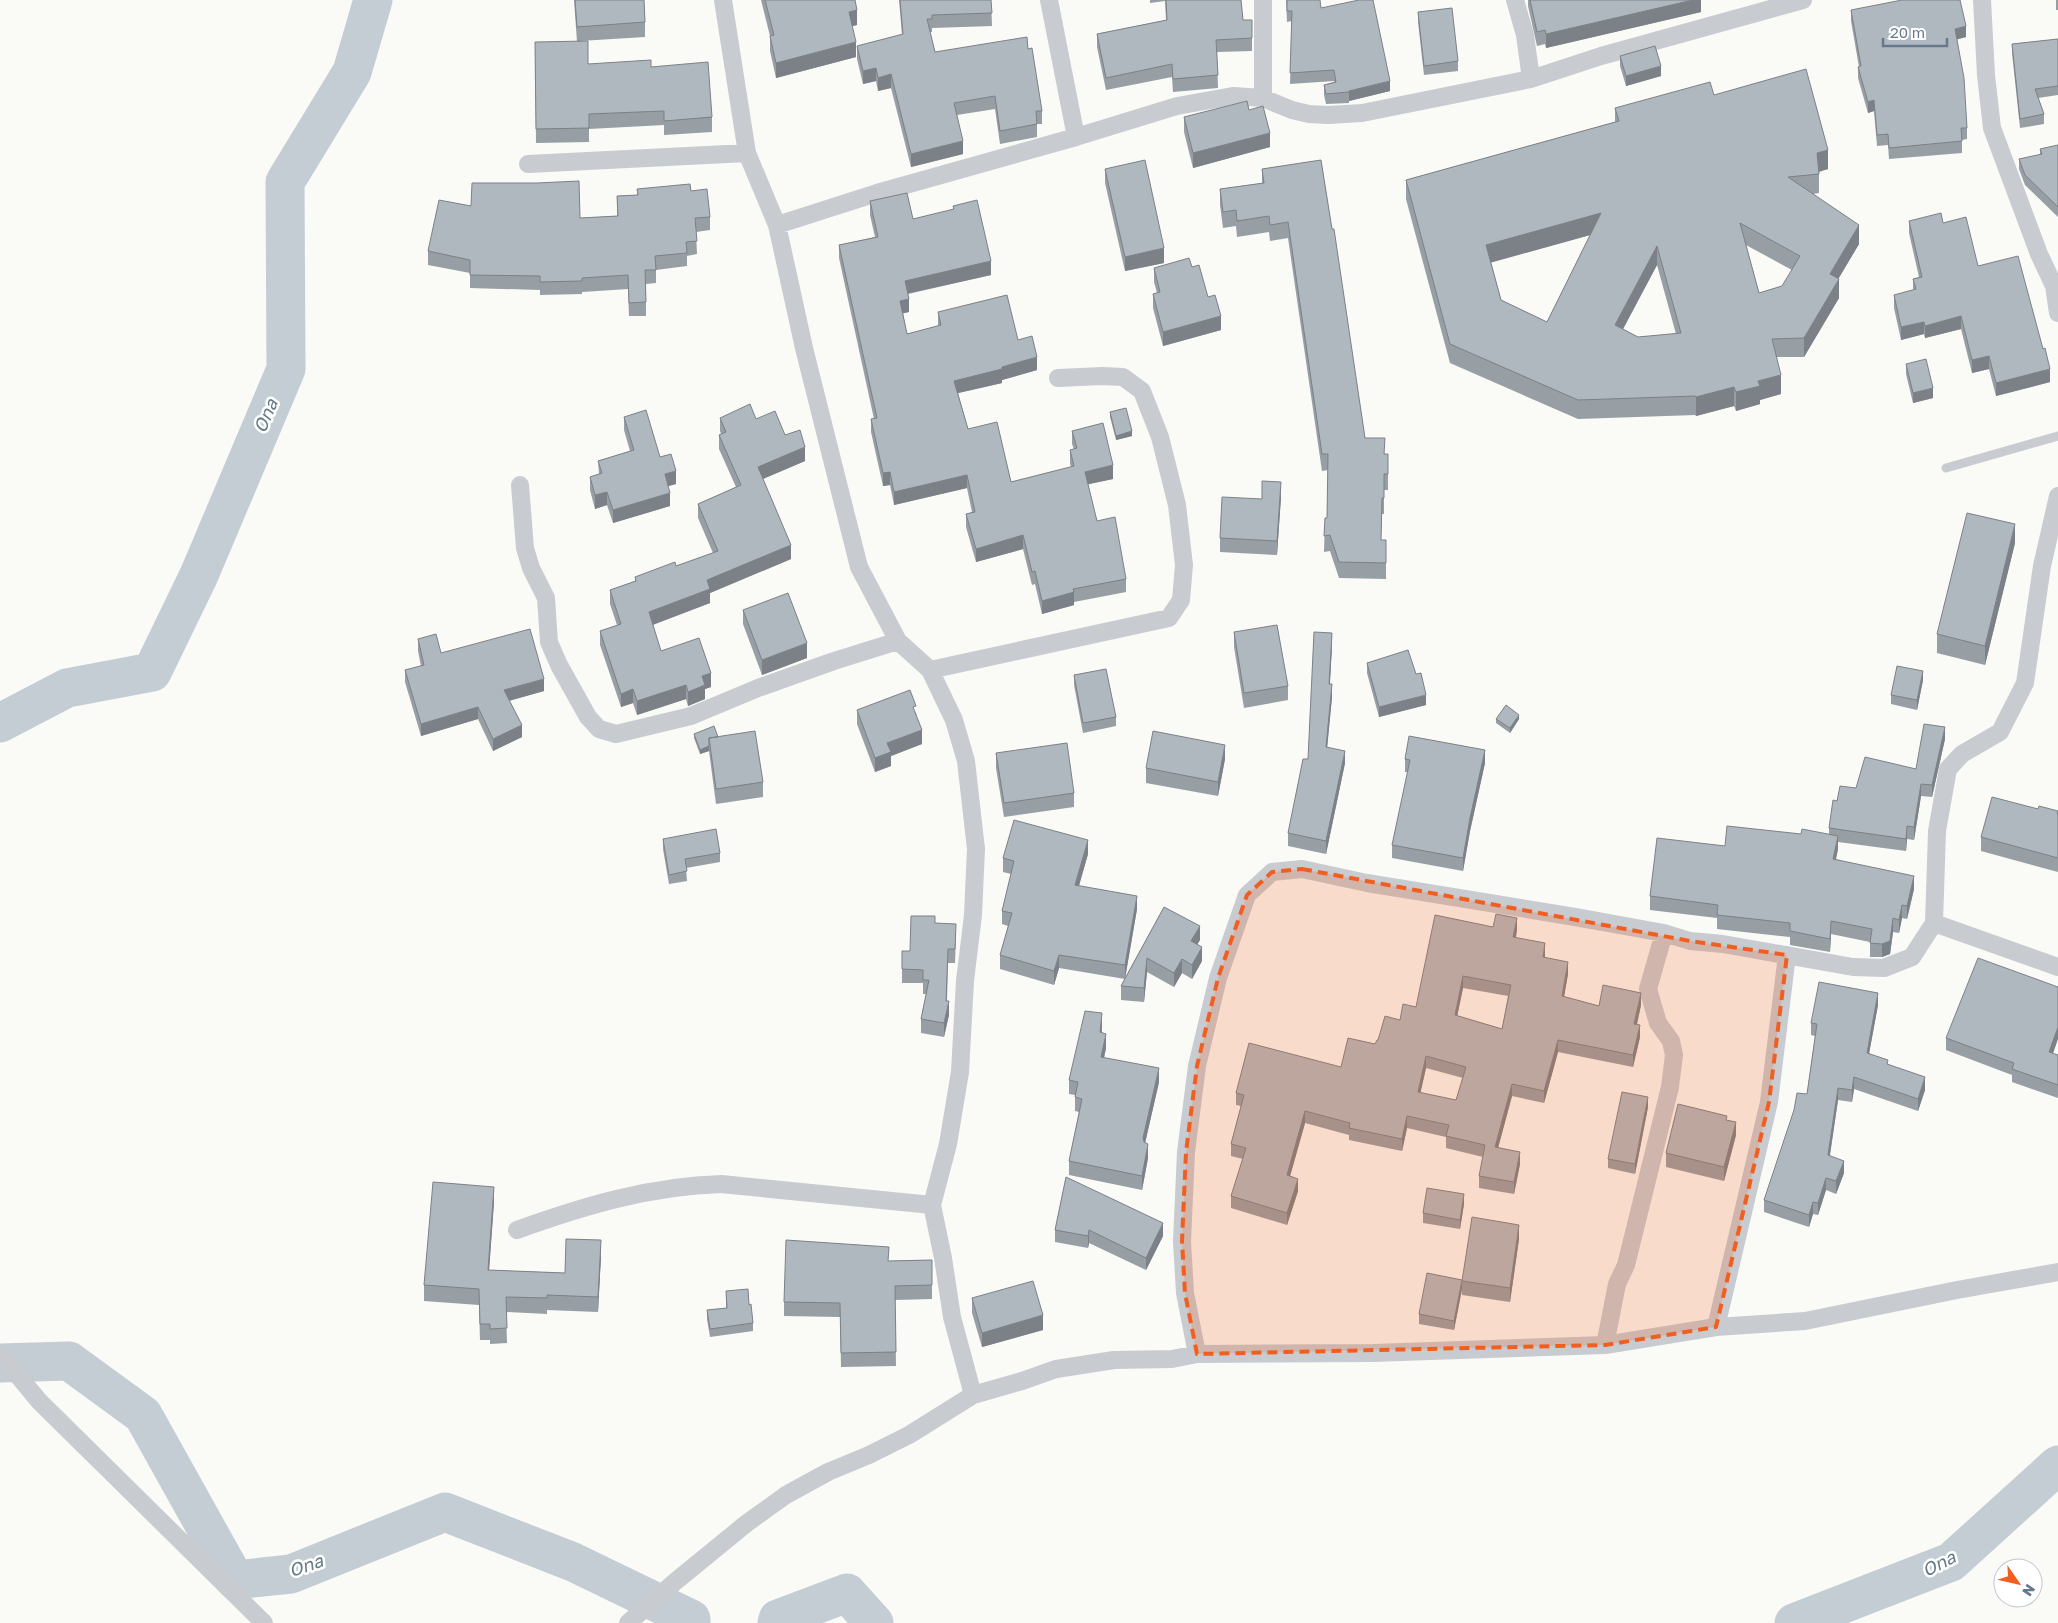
<svg xmlns="http://www.w3.org/2000/svg" width="2058" height="1623" font-family="'Golos Text',sans-serif">
<rect width="100%" height="100%" fill="#fafaf7"/>
<g fill="none" stroke-linecap="round" stroke-linejoin="round">
<path stroke="#c3cdd3" stroke-width="39" d="M0,723L67,688L152,672L199,575L286,369L285,182L352,72L373,0
M0,1363L69,1361L143,1415L235,1580L291,1574L445,1512L573,1562L691,1619V1623
M777,1623L778,1619L847,1593L874,1623
M1794,1623L1951,1562L2058,1465"/>
<path stroke="#c8cbd0" stroke-width="9" d="M1946,468L2058,436"/>
<path stroke="#c8cbd0" stroke-width="18" d="M723,0L747,153L777,225L804,348L859,567L898,641L930,670L954,720L966,761L976,849L973,915L965,981L960,1072L948,1144L932,1205L943,1258L952,1317L973,1395
M1049,0L1076,137
M1515,0L1525,35L1531,79
M1982,0L1986,75L1992,128L2039,254L2054,286L2058,313
M1263,98V0
M528,164L747,153
M777,225L877,193L1076,137L1177,106L1233,96L1263,98L1292,110L1309,114L1328,115L1362,113L1531,79L1601,56L1803,0
M520,485L525,548L531,568L546,598L549,642L559,665L588,717L599,729L616,734L691,716L758,688L834,661L898,641
M930,670L1169,618L1181,600L1184,565L1177,505L1160,437L1142,391L1123,377L1102,376L1058,378
M1934,923L2058,967
M517,1230C583,1206 651,1186 721,1184L932,1205
M1716,1327L1769,1102L1787,955
M1605,1345L1617,1284L1626,1265L1651,1164L1670,1087L1674,1055L1671,1041L1658,1023L1648,989L1664,933
M0,1354L39,1401L264,1623
M1197,1354L1185,1293L1182,1241L1186,1152L1197,1066L1218,978L1247,895L1272,872L1302,869L1367,883L1575,917L1664,933L1690,941L1723,944L1853,967L1884,968L1912,957L1934,923L1937,831L1948,769L1962,754L2000,732L2025,683L2042,566L2058,496
M628,1623L676,1581L747,1523L786,1495L828,1472L869,1455L909,1435L973,1395L1022,1381L1056,1369L1114,1360L1172,1359L1197,1354L1373,1353L1605,1345L1716,1327L1805,1321L1957,1290L2058,1272"/>
</g>
<path fill="#979ea4" fill-rule="evenodd" d="M574,0H644L645,22V37L580,41L588,64L651,67L712,117V132L664,135V125L589,129V142L536,143L535,42H577Z
M761,0H855L857,25L852,26L856,57L776,78L770,51V36Z
M899,0H991L992,26L932,28V32H930L935,52L1028,49L1042,111V124H1037V137L1000,144L995,109L957,115L963,154L911,167L891,88L878,91L876,81L863,84L857,59V46L902,35Z
M1150,0H1241L1243,20H1252V51L1217,52L1218,88L1173,92L1172,77L1106,90L1097,47V34L1166,20L1165,1L1150,3Z
M1286,0L1321,8L1390,91L1349,101V103L1326,104L1324,95V85L1334,82V81L1290,84L1292,21L1287,22Z
M1528,0H1701V12L1546,48L1545,44L1537,46L1528,6Z
M2056,0H2058V10H2056Z
M1851,10L1966,37L1957,39L1967,128V139L1962,140V153L1889,159L1888,145L1877,146L1874,111L1868,113L1858,78V67H1859L1851,21Z
M1418,12L1458,61V71L1424,75L1418,22Z
M2058,39V95L2038,98L2044,114V124L2020,128L2012,53V44Z
M1620,56L1661,76L1626,86L1620,66Z
M1714,95L1828,169L1819,172V193L1813,194L1859,244L1838,279L1839,298L1804,357H1776L1781,394L1760,400V404L1736,411L1734,406L1696,416L1695,415L1578,419L1450,363L1406,199V180L1615,122V108ZM1590,235L1547,322L1501,300L1491,262ZM1746,245L1792,270L1782,286L1759,293ZM1657,265L1676,334L1638,337L1623,329Z
M1184,117L1270,147L1193,168L1184,132Z
M2058,145V217L2025,185L2019,169V159L2040,155V149Z
M1321,160L1365,438L1385,454H1388V490H1384V514H1382L1381,540H1386V579L1339,578L1330,551L1324,552L1325,518H1327L1328,470L1322,471L1288,238L1270,241L1269,232L1237,237L1236,226L1223,228L1220,205V189L1262,183V169Z
M1105,169L1164,263L1125,271L1105,183Z
M637,189L691,191L710,217V230L696,232L697,254L687,256V266L656,270V283L646,284V316H629L628,289L582,292V294L540,295V290L470,288V273L428,265V251L471,206L580,218L617,216V196L637,195Z
M870,201L913,219L953,210V206L991,275L908,294L909,312L903,313L907,334L938,326V312L1018,340L1037,370L1002,380V383L958,393L968,429L1011,482L1071,467L1070,463V450L1074,449L1072,444V431L1113,479L1088,484L1097,521L1126,579V592L1074,602V605L1042,614L1035,584L1032,585L1023,549L976,562L966,527V514L972,512L967,488L894,505L890,485L883,486L871,432V419H874L839,258V245L875,237L870,215Z
M1909,221L1943,223L1978,266L2050,382L1996,396L1989,369L1972,373L1961,329L1925,338L1924,334L1901,340L1894,308V295L1913,290V279L1919,277L1909,233Z
M1192,267L1208,297L1221,330L1163,346L1153,308V294L1157,293L1154,282V268Z
M1906,364L1933,398L1913,403L1906,374Z
M1110,412L1132,436L1116,440L1110,417Z
M624,417L660,457L676,484L668,486L670,506L613,523L607,505L595,509L590,490V477L599,474L598,461L630,451L624,430Z
M720,418L756,419L785,435L805,461L763,479L791,559L710,593V603L653,625L661,651L711,687L705,689V699L688,706L686,699L637,715L633,703L621,707L600,645V631L617,625L610,604V590L635,581V577L676,566L713,553L698,518V504L736,487L719,449V435L721,434L720,431Z
M1281,497L1277,555L1220,552V538Z
M2015,543L1985,665L1937,653V634Z
M743,610L807,658L762,675L743,624Z
M1234,632L1288,686V700L1244,708L1234,647Z
M418,639L441,653L544,691L509,701L522,737L493,751L478,719L421,736L405,682V670L421,666L418,651Z
M1332,646L1330,684L1332,697L1327,747L1345,763L1326,854L1288,846V833L1308,759Z
M1367,663L1426,705L1379,717L1367,673Z
M1074,675L1116,717V726L1083,733L1074,685Z
M1923,680L1917,710L1891,704V695Z
M857,710L916,713L922,744L891,756V766L875,772L857,724Z
M1496,719H1519L1510,733L1496,723Z
M694,734L718,737L763,782V797L716,804L709,751L700,754L694,738Z
M1945,739L1932,797L1921,796L1914,840L1907,839L1906,851L1838,842V849L1836,859L1914,889L1907,919L1902,918L1899,933L1893,932L1890,954L1882,957H1870V942L1831,934L1830,952L1790,945V937L1717,929V918L1650,910V896L1801,834H1829V828L1837,801L1856,788L1916,769Z
M996,753L1074,793V807L1004,817L996,768Z
M1225,759L1218,796L1146,783V768Z
M1405,759L1485,763L1470,831L1463,871L1392,858V845L1408,772H1405Z
M2038,809L2058,811V872L1981,851V837Z
M663,839L720,853V862L686,868L687,881L669,884L663,849Z
M1088,854L1079,886L1137,909L1125,978L1164,907L1200,940L1197,944L1202,961L1192,979L1182,973L1174,987L1147,972L1144,1002L1121,1000V986L1125,979L1059,968L1054,985L1000,969V955L1008,926L1002,924V911L1011,874L1003,872V858Z
M935,923L956,937L955,963H948L947,1001L949,1015L944,1037L921,1033V1019L926,994H923V983H902V951H910Z
M1493,927L1517,930L1516,938L1545,955V957L1568,974L1564,997L1599,1006L1641,1005L1637,1025L1640,1037L1633,1067L1558,1052L1544,1103L1512,1096L1498,1148L1520,1164L1514,1194L1479,1188V1176L1483,1157L1446,1148V1137L1407,1128L1402,1151L1349,1140V1135L1305,1123L1290,1176L1298,1191L1287,1225L1231,1208V1196L1243,1159L1231,1156V1144L1241,1106L1236,1105V1093L1341,1067L1375,1044L1378,1040L1400,1020L1416,1007ZM1463,988L1508,996L1502,1029L1457,1016ZM1426,1068L1463,1078L1456,1100L1420,1093Z
M1878,1005L1869,1053L1888,1064L1925,1090L1918,1111L1854,1089L1852,1102L1838,1100L1830,1155L1844,1173L1836,1194L1826,1190L1818,1215L1813,1214L1809,1227L1764,1212V1200L1807,1094L1815,1036L1811,1035V1023Z
M1102,1027V1033L1106,1048L1104,1058L1159,1082L1145,1143L1148,1158L1142,1190L1069,1175V1161L1079,1112L1075,1111V1095L1069,1094V1080Z
M1946,1038L2053,1054L2058,1055V1098L2012,1082V1075L1946,1050Z
M1648,1107L1635,1174L1608,1168V1159Z
M1736,1135L1724,1181L1666,1167V1153Z
M1066,1177L1163,1236L1146,1270L1089,1243L1088,1248L1055,1242V1230Z
M494,1202L489,1270L565,1273L601,1256L598,1312L547,1310V1314L506,1312L507,1343L490,1344V1340H480L479,1305L424,1301V1285Z
M1464,1204L1460,1229L1423,1223V1213Z
M1519,1239L1510,1302L1462,1295V1281Z
M932,1260V1299L895,1300L896,1366L841,1367L840,1317L784,1316V1302L889,1261Z
M1462,1289L1454,1330L1419,1324V1314Z
M726,1291L753,1323V1331L710,1337L707,1319V1310L726,1308Z
M972,1298L1043,1330L982,1347L972,1313Z"/>
<path fill="#7b8186" d="M1693,0H1701V12L1546,48V34Z
M857,10V25L849,27V12Z
M1966,26V37L1955,40V29Z
M856,42V57L776,78V63Z
M1661,66V76L1626,86V76Z
M876,68V81L863,84V71Z
M891,74V88L878,91V78Z
M1390,81V91L1349,101V91Z
M1874,100V111L1868,113V102Z
M1270,133V147L1193,168V153Z
M963,141V154L911,167V154Z
M1828,150V169L1817,172V153Z
M1601,213V232L1486,264V245Z
M1859,225V244L1830,293V274Z
M1657,246V265L1615,344V325Z
M1164,248V263L1125,271V257Z
M991,261V275L905,294V281Z
M1839,279V298L1804,357V338Z
M909,299V312L900,314V301Z
M1221,316V330L1163,346V332Z
M1961,316V329L1925,338V326Z
M1924,322V334L1901,340V327Z
M1989,356V369L1972,373V360Z
M1037,357V370L1002,380V383L954,394V381Z
M2050,369V382L1996,396V383Z
M1781,375V394L1760,400V404L1736,411V392L1758,381Z
M1734,387V406L1696,416V397Z
M1933,388V398L1913,403V393Z
M1132,431V436L1116,440V436Z
M805,447V461L758,481V467Z
M1113,465V479L1085,485V472Z
M676,471V484L665,487V474Z
M890,472V485L883,486V473Z
M967,475V488L894,505V492Z
M1281,482V497L1277,555V541Z
M607,492V505L595,509V495Z
M670,493V506L613,523V510Z
M2015,524V543L1985,665V646Z
M1023,535V549L976,562V549Z
M791,545V559L710,593V603L649,626V612L707,580Z
M1074,592V605L1042,614V601Z
M1332,633V646L1329,696V684Z
M807,643V658L762,675V660Z
M1923,671V680L1917,710V700Z
M711,673V687L705,689V699L688,706V692L702,676Z
M544,679V691L504,702V690Z
M1332,684V697L1326,760V747Z
M686,685V699L637,715V701Z
M633,689V703L621,707V694Z
M1426,695V705L1379,717V707Z
M478,707V719L421,736V724Z
M1519,715V719L1510,733V728Z
M522,725V737L493,751V739Z
M1945,727V739L1932,797V785Z
M922,730V744L891,756V766L875,772V758L887,743Z
M1225,745V759L1218,796V782Z
M709,746V751L700,754V750Z
M1485,750V763L1470,831L1463,871V858L1470,818Z
M1345,751V763L1326,854V841Z
M1921,784V796L1914,840V827Z
M1907,826V839L1906,851V839Z
M1838,836V849L1833,872V859Z
M1088,840V854L1075,899V885Z
M1914,876V889L1907,919V906Z
M1137,896V909L1125,979V965Z
M1902,905V918L1899,933V920Z
M1517,918V930L1513,949V937Z
M1893,918V932L1890,954L1882,957V944Z
M1831,921V934L1830,952V939Z
M1200,926V940L1191,955V941Z
M1545,943V955L1543,969V957Z
M1202,947V961L1192,979V965Z
M1059,955V968L1054,985V971Z
M1147,958V972L1144,1002V988Z
M1182,959V973L1174,987V973Z
M1568,962V974L1562,1008V996Z
M1463,976V988L1455,1027V1015Z
M1641,993V1005L1634,1036V1024Z
M1878,993V1005L1867,1065V1053Z
M949,1001V1015L944,1037V1023Z
M1102,1013V1027L1100,1046V1032Z
M1640,1025V1037L1633,1067V1055Z
M2058,1027V1039L2049,1065V1052Z
M1106,1034V1048L1101,1071V1057Z
M1558,1040V1052L1544,1103V1091Z
M1426,1056V1068L1418,1104V1092Z
M1159,1068V1082L1143,1152V1138Z
M1854,1077V1089L1852,1102V1090Z
M1925,1077V1090L1918,1111V1099Z
M1512,1084V1096L1495,1159V1147Z
M1838,1088V1100L1828,1167V1155Z
M1648,1097V1107L1635,1174V1164Z
M1305,1111V1123L1287,1187V1175Z
M1407,1116V1128L1402,1151V1139Z
M1736,1122V1135L1724,1181V1167Z
M1148,1144V1158L1142,1190V1176Z
M1520,1152V1164L1514,1194V1182Z
M1844,1161V1173L1836,1194V1181Z
M1826,1178V1190L1818,1215V1203Z
M1298,1179V1191L1287,1225V1213Z
M494,1187V1202L488,1285V1270Z
M1464,1194V1204L1460,1229V1220Z
M1813,1202V1214L1809,1227V1215Z
M1163,1223V1236L1146,1270V1258Z
M1519,1225V1239L1510,1302V1288Z
M1089,1230V1243L1088,1248V1236Z
M601,1240V1256L598,1312V1297Z
M1462,1280V1289L1454,1330V1321Z
M1043,1315V1330L982,1347V1333Z"/>
<path fill="#b0b8bf" stroke="#7b8186" fill-rule="evenodd" d="M575,0H644L645,22L577,27Z
M765,0H855L857,10L849,12L856,42L776,63L770,36L774,35Z
M900,0H991L992,13L932,15V19H927L935,52L1027,37L1028,49L1032,48L1042,111H1036L1037,124L1000,131L995,96L954,103L963,141L911,154L891,74L878,78L876,68L863,71L857,46L903,34Z
M1166,0H1241L1243,20H1252V38L1216,40L1218,75L1173,79L1172,64L1106,78L1097,34L1167,20Z
M1287,0H1320L1321,8L1359,0H1373L1390,81L1349,91V92L1326,94L1324,85L1336,82L1334,70L1290,73L1292,11H1287Z
M1530,0H1693L1546,34L1545,30L1537,32Z
M1902,0H1960L1966,26L1955,29L1964,78L1967,128H1961L1962,141L1889,148L1888,134L1877,135L1874,100L1868,102L1858,67L1861,66L1851,10Z
M1452,8L1458,61L1424,66L1418,12Z
M2058,39V86L2035,89L2044,114L2020,119L2012,44Z
M588,41V64L651,60V67L708,62L712,117L664,121V111L589,114V128L536,129L535,42Z
M1655,46L1661,66L1626,76L1620,56Z
M1806,69L1828,150L1817,153L1819,174L1788,177L1859,225L1830,274L1839,279L1804,338L1772,339L1781,375L1758,381L1760,386L1736,392L1734,387L1696,397L1695,396L1578,400L1450,344L1406,180L1619,121L1615,108L1710,82L1714,95ZM1601,213L1547,322L1501,300L1486,245ZM1740,223L1800,256L1782,286L1759,293ZM1657,246L1681,333L1638,337L1615,325Z
M1247,101L1249,110L1263,106L1270,133L1193,153L1184,117Z
M2058,145V207L2025,175L2019,159L2042,154L2040,149Z
M1145,160L1164,248L1125,257L1105,169Z
M1321,160L1332,229H1334L1365,438H1385L1384,454H1388V474H1384V498H1382L1381,540H1386V563L1339,562L1330,535L1324,536L1325,518H1327L1328,454H1322L1288,222L1270,225L1269,216L1237,221L1236,210L1223,212L1220,189L1264,183L1262,169Z
M579,181L580,218L618,216L617,196L638,195L637,189L690,184L691,191L707,189L710,217L695,218L697,241L686,242L687,253L655,256L656,270H645L646,302L629,303L628,275L582,278V281L540,282V276L470,275V260L428,251L439,200L471,206L472,183H537Z
M907,193L913,219L954,209L953,206L977,200L991,261L905,281L909,299L900,301L907,334L941,325L938,312L1007,295L1018,340L1032,336L1037,357L1002,367V369L954,381L968,429L997,422L1011,482L1074,466L1070,450L1077,448L1072,431L1103,423L1113,465L1085,472L1097,521L1115,517L1126,579L1073,589L1074,592L1042,601L1035,571L1032,572L1023,535L976,549L966,514L975,512L967,475L894,492L890,472L883,473L871,419L877,418L839,245L878,237L870,201Z
M1941,213L1943,223L1966,217L1978,266L2018,256L2043,349L2045,348L2050,369L1996,383L1989,356L1972,360L1961,316L1925,326L1924,322L1901,327L1894,295L1916,289L1913,279L1922,277L1909,221Z
M1189,258L1192,267L1199,265L1208,297L1215,295L1221,316L1163,332L1153,294L1160,292L1154,268Z
M1926,359L1933,388L1913,393L1906,364Z
M750,404L756,419L775,411L785,435L800,430L805,447L758,467L791,545L707,580L710,589L649,612L661,651L699,638L711,673L702,676L705,685L688,692L686,685L637,701L633,689L621,694L600,631L621,624L610,590L636,581L635,577L675,562L676,566L718,551L698,504L741,485L719,435L726,432L720,418Z
M1126,408L1132,431L1116,436L1110,412Z
M646,410L660,457L671,454L676,471L665,474L670,493L613,510L607,492L595,495L590,477L602,473L598,461L634,450L624,417Z
M1262,481L1281,482L1277,541L1220,538L1222,497L1262,499Z
M1967,513L2015,524L1985,646L1937,634Z
M788,593L807,643L762,660L743,610Z
M1277,625L1288,686L1244,693L1234,632Z
M530,629L544,679L504,690L522,725L493,739L478,707L421,724L405,670L424,665L418,639L436,634L441,653Z
M1314,632L1332,633L1329,684H1332L1326,747L1345,751L1326,841L1288,833L1303,759H1308Z
M1408,650L1416,674L1421,673L1426,695L1379,707L1367,663Z
M1897,666L1923,671L1917,700L1891,695Z
M1106,669L1116,717L1083,723L1074,675Z
M910,690L916,706L913,707L922,730L887,743L891,752L875,758L857,710Z
M1506,705L1519,715L1510,728L1496,719Z
M1924,724L1945,727L1932,785L1921,784L1914,827L1907,826L1906,839L1829,828L1833,800L1837,801L1840,786L1856,788L1865,757L1916,769Z
M714,726L718,737L709,738V746L700,750L694,734Z
M755,731L763,782L716,789L709,738Z
M1153,731L1225,745L1218,782L1146,768Z
M1409,736L1485,750L1470,818L1463,858L1392,845L1410,760L1405,759Z
M1067,743L1074,793L1004,803L996,753Z
M1992,797L2038,809L2039,806L2058,811L2057,814H2058V858L1981,837Z
M1014,820L1088,840L1075,885L1137,896L1125,965L1059,955L1054,971L1000,955L1012,913L1002,911L1014,861L1003,858Z
M1727,826L1801,834L1802,829L1838,836L1833,859L1914,876L1907,906L1902,905L1899,920L1893,918L1890,941L1882,944L1870,943L1872,929L1831,921L1830,939L1790,931V923L1717,915L1718,905L1650,896L1657,838L1725,846Z
M716,829L720,853L685,859L687,871L669,875L663,839Z
M1164,907L1200,926L1191,941L1202,947L1192,965L1182,959L1174,973L1147,958L1144,988L1121,986Z
M1496,914L1517,918L1513,937L1545,943L1543,957L1568,962L1562,996L1599,1006L1603,985L1641,993L1634,1024L1640,1025L1633,1055L1558,1040L1544,1091L1512,1084L1495,1147L1520,1152L1514,1182L1479,1176L1485,1145L1446,1136L1449,1125L1407,1116L1402,1139L1349,1128L1350,1123L1305,1111L1287,1175L1298,1179L1287,1213L1231,1196L1246,1148L1231,1144L1244,1095L1236,1093L1249,1043L1341,1067L1348,1038L1375,1044L1377,1040H1378L1385,1016L1400,1020L1403,1004L1416,1007L1435,915L1493,927ZM1463,976L1511,985L1502,1029L1455,1015ZM1426,1056L1466,1067L1456,1100L1418,1092Z
M911,916H935V923L956,924L955,949H948L946,1001H949L944,1023L921,1019L929,980H923V970L902,969V951H910Z
M1978,958L2058,987V1027L2049,1052L2058,1055V1085L2012,1069L2014,1063L1946,1038Z
M1819,982L1878,993L1867,1053L1888,1060L1887,1064L1925,1077L1918,1099L1854,1077L1852,1090L1838,1088L1828,1155L1844,1161L1836,1181L1826,1178L1818,1203L1813,1202L1809,1215L1764,1200L1794,1110L1797,1093L1807,1094L1817,1024L1811,1023Z
M1085,1011L1102,1013L1100,1032L1106,1034L1101,1057L1159,1068L1143,1138L1144,1142L1148,1144L1142,1176L1069,1161L1082,1099L1075,1097L1078,1082L1069,1080Z
M1622,1092L1648,1097L1635,1164L1608,1159Z
M1678,1104L1727,1116L1726,1120L1736,1122L1724,1167L1666,1153Z
M1066,1177L1163,1223L1146,1258L1089,1230L1088,1236L1055,1230Z
M433,1182L494,1187L488,1270L565,1273L566,1239L601,1240L598,1297L547,1295V1298L506,1297L507,1328L490,1329V1324H480L479,1289L424,1285Z
M1427,1188L1464,1194L1460,1220L1423,1213Z
M1472,1217L1519,1225L1510,1288L1462,1281Z
M786,1240L889,1247L888,1261L932,1260V1285L895,1286L896,1352L841,1353L840,1303L784,1302Z
M1427,1273L1462,1280L1454,1321L1419,1314Z
M1033,1281L1043,1315L982,1333L972,1298Z
M748,1289L749,1305L751,1304L753,1323L710,1329L707,1310L727,1308L726,1291Z"/>
<path fill="#f25e20" fill-opacity="0.2" stroke="#f25e20" stroke-width="4" stroke-dasharray="10 6" stroke-linejoin="round" d="M1302,869L1690,941L1787,955L1769,1102L1716,1327L1605,1345L1197,1354L1185,1293L1182,1241L1186,1152L1197,1066L1218,978L1247,895L1272,872Z"/>
<g text-anchor="middle" stroke-width="5" stroke-linejoin="round" paint-order="stroke">
<g font-size="18" font-style="italic" fill="#637a86" stroke="#fff">
<text transform="translate(266 416) rotate(-67)" y="6">Ona</text>
<text transform="translate(1939 1564) rotate(-27)" y="6">Ona</text>
<text transform="translate(306 1566) rotate(-19)" y="6">Ona</text>
</g>
</g>
<g transform="translate(2018 1583) rotate(124)"><circle r="24" fill="#ffffff" stroke="#c2c9d1"/>
<path d="M0-4L9 19L0 12L-9 19Z" fill="#f25e20"/>
<text y="-8" font-size="14" font-weight="bold" text-anchor="middle" fill="#66788b">N</text>
</g>
<path d="M1883 38v8h64v-8" fill="none" stroke="#66788b" stroke-width="2.5"/>
<text x="1890" y="38" font-size="15" fill="#66788b" stroke="#ffffff" stroke-width="4" paint-order="stroke">20 m</text>
</svg>
